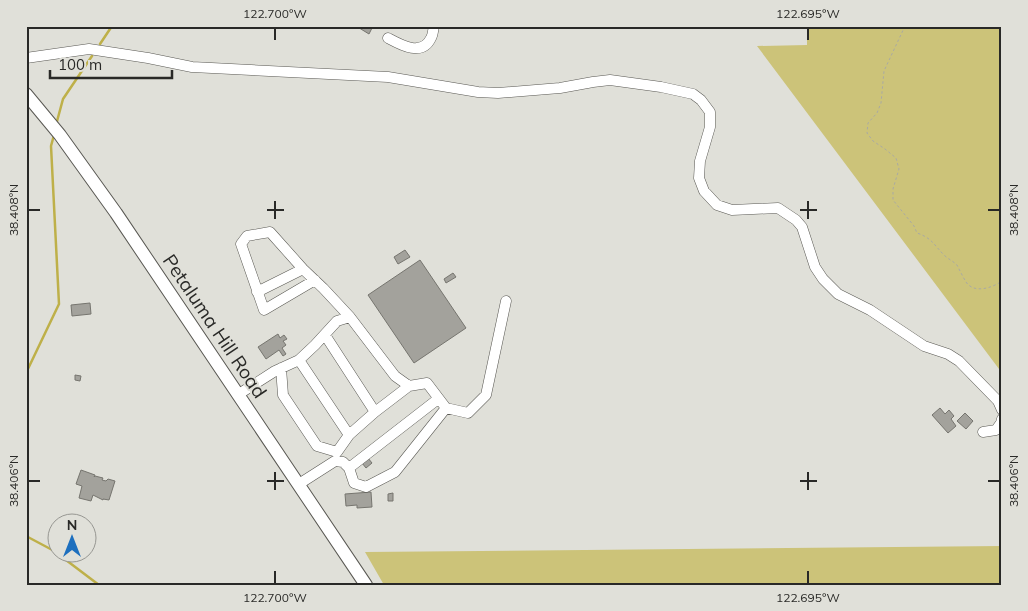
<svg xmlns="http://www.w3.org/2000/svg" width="1028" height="611" font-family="Mulish,sans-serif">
<rect width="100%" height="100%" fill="#e0e0d9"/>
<path fill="#ccc379" d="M807,26H1002V373L757,46L807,45Z
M1002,546V585H384L365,552Z"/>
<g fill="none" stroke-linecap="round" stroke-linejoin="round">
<path stroke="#beb049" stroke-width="2.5" d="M100,44L112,26
M56,125L63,99L92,56
M26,373L59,304L51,146L54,135
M26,536L58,553
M58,554L99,585"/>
</g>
<path fill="#a3a29c" stroke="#76756f" d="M356,26H373L369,34Z
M405,250L410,257L398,264L394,257Z
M420,260L466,328L414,363L368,295Z
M453,273L456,277L446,283L444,279Z
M90,303L91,314L72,316L71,305Z
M278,334L280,338L284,335L287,339L283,341L286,345L282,348L286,354L283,356L279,350L266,359L258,347Z
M75,375L81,376L80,381L75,380Z
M940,408L945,414L949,410L954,416L951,419L956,426L948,433L932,415Z
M965,413L973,421L966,429L957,421Z
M368,458L372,463L366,468L362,463Z
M81,470L95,475L94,477L95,476L103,478L102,480L106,481L108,479L115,481L109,500L103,499V500L93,495L91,501L79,498L82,486L76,484Z
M371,492L372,507L357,508V505L346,506L345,494Z
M393,493V501H388V494Z"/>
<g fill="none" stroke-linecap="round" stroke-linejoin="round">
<defs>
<path id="minor" d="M388,38C401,45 422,57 431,38C433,35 433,30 434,26
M26,58L89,49L148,58L192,67L388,77L478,92L498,93L560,88L593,82L610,80L661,87L693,94L701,100L710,112V127L700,161L699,178L704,191L717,205L732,210L778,208L796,220L802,227L815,267L823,279L838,294L870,310L924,346L948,354L959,361L998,401L1002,410
M315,280L264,310L241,244L247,236L270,232L303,269L323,288L350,317
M257,292L303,269
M299,360L349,435L375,412L325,335
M281,368L283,395L317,446L337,452L349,435
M239,394L275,371L299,360L315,345L337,321L350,317L395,376L409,386L427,383L446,408L395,472L366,487L354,483L349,468L343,462L335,461L299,484
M446,408L468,413L486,395L506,301
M375,412L409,386
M983,432L996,430L1001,423L1002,419
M349,468L438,399"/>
<path id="major" d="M26,94L60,135L116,213L366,585"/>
</defs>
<use href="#minor" stroke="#595853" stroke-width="11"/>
<use href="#major" stroke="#595853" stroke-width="14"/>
<path stroke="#a9a9a4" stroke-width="1" stroke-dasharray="2.5 2.5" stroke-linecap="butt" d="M905,26L884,71L881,103L877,113L868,123L867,133L873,141L885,149L896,158L899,169L893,189V200L914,226L917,233C932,238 934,245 944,255C948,259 953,261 957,265C960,271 963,277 966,282C974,294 992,288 1002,281
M943,585H956"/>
<use href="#minor" stroke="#fff" stroke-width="10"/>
<use href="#major" stroke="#fff" stroke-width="12"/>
</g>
<path fill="none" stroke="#292927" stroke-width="2" d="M275,28V40M808,28V40M275,201V219M808,201V219M28,210H40M267,210H284M800,210H817M988,210H1000M275,472V490M808,472V490M28,481H40M267,481H284M800,481H817M988,481H1000M275,571V584M808,571V584"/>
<g text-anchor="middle" stroke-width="4" stroke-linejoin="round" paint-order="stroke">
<g font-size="19" fill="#292927" stroke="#e0e0d9">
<text transform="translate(215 326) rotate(56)" y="7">Petaluma Hill Road</text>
</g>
</g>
<rect width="1028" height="611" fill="none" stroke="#e0e0d9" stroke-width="55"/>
<g transform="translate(72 538)"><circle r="24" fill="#e0e0d9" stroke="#979792"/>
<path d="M0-4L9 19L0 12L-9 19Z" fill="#1d6fbe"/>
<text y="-8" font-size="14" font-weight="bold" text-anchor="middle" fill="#292927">N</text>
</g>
<path d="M50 70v8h122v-8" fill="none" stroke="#292927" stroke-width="2.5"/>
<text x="58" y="70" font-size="15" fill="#292927" stroke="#e0e0d9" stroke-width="4" paint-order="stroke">100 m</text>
<rect x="28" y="28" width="972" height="556" fill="none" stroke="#292927" stroke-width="2"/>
<g font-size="12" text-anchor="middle" fill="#292927">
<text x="275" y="18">122.700°W</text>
<text x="808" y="18">122.695°W</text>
<text transform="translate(14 210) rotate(-90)" y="4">38.408°N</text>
<text transform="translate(1014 210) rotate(-90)" y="4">38.408°N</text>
<text transform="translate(14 481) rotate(-90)" y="4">38.406°N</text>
<text transform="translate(1014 481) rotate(-90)" y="4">38.406°N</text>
<text x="275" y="602">122.700°W</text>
<text x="808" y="602">122.695°W</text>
</g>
</svg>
